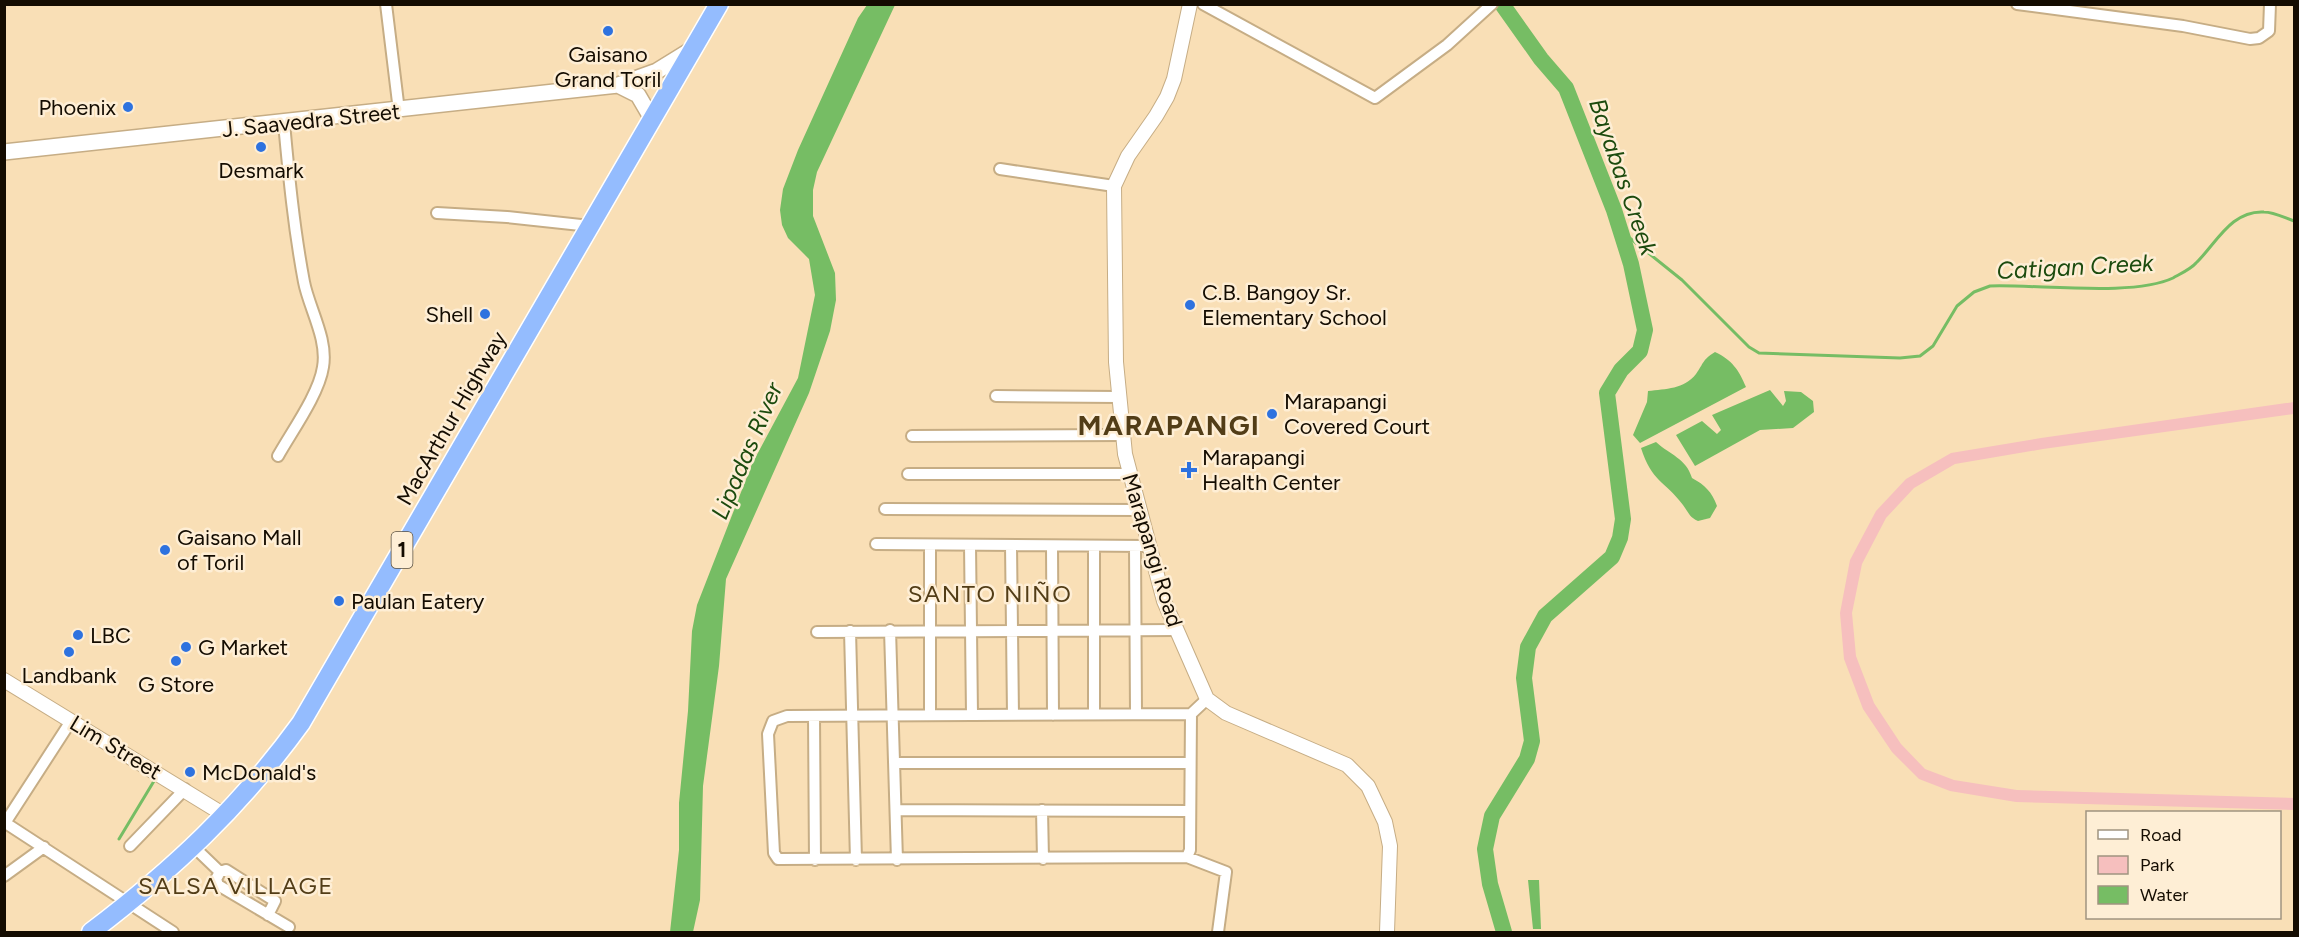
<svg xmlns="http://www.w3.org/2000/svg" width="2299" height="937" font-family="Figtree,sans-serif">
<rect width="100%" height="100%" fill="#f9dfb6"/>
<path fill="#f6bfbe" d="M2294,402V414L2043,449L1955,464L1914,488L1886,518L1862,564L1852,613L1856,656L1874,703L1901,744L1925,769L1954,780L2017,790L2294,798V810L2016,802L1950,791L1919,779L1892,752L1863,709L1844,659L1840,613L1850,560L1876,511L1906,479L1951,453L2041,438Z"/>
<path fill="#76bd64" d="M867,5H895L817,172L813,190V216L835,273L836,300L830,331L809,393L726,579L719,666L703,786L700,900L693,932H670L679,850V803L688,711L692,631L697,605L752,464L798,378L815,295L809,259L788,238L782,225L780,210L783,189L798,150L858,18Z
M1715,352C1732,360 1739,370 1746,387L1640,443L1633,435L1647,402L1648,391C1666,389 1684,389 1696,374C1704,363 1702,360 1715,352Z
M1770,390L1783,406L1786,401L1784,391L1801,392L1813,401L1814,412L1793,428L1760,430L1695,466L1676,435L1702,421L1717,434L1721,430L1712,415Z
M1656,442C1670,455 1686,458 1692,478C1705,485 1712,492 1717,506L1710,518L1698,521C1689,517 1689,513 1683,505C1664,480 1652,482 1641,448Z
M1528,880H1539L1541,929H1533Z"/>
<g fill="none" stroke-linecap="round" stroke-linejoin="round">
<path stroke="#76bd64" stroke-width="3" d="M1621,231L1682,280L1749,347L1759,353L1900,358L1920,356L1933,346L1957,306L1974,292L1990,286C2037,284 2133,297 2173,278C2180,274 2191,269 2196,263C2216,244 2231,210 2264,212C2274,212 2285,218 2294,221
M119,839L154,781"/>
<path stroke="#76bd64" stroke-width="16" d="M1502,4L1541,59L1566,88L1614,210L1631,264L1645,330L1640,351L1621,370L1607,393L1623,519L1620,538L1612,557L1545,616L1528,647L1524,678L1532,741L1527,759L1492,816L1485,849L1490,884L1504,932"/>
<defs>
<path id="minor" d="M386,4L399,111
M1203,4L1375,98L1447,45L1492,4
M2017,4L2183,26L2250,39L2259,38L2269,31L2270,4
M1000,169L1114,186
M437,213L507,217L590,226
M996,396L1118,397
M912,436L1122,435
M278,456C292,431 319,394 323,367C328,339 309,308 304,282C294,229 289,177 284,123
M908,474H1130
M885,509L1139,510
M876,544L1148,546
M970,545L972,715
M1011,545L1013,715
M1052,546L1053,715
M1094,546V714
M1135,547L1136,714
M890,630L897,860
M850,631L856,860
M817,632L1176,630
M1207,699L1191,714L787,716L773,721L768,734L774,853L778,859L1187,857L1226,872L1218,932
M930,715V545
M814,716L815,860
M894,763H1190
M896,810L1190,811
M1042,810L1043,859
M4,822L173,932
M5,823L71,721
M130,846L185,789
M194,847L220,872L216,879L218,885L289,927
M1187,857L1190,850L1191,714
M220,872L226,870L275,901L268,915
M4,876L44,847"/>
<path id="tertiary" d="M1190,4L1174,79L1167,97L1156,116L1128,156L1114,186L1116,362L1125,454L1164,601L1207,699L1226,713L1347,765L1368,786L1385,822L1390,846L1387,932
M4,680L226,816"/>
<path id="secondary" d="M618,85L638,95L652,119
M4,152L618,85L657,71L691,50"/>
<path id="trunk" d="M91,932C174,869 240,807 301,723L719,4"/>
</defs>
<use href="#minor" stroke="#c6ad85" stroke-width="14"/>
<use href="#tertiary" stroke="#c6ad85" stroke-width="16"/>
<use href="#secondary" stroke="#c6ad85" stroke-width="18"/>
<use href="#trunk" stroke="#fff" stroke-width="21"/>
<use href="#minor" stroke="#fff" stroke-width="10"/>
<use href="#tertiary" stroke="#fff" stroke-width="14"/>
<use href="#secondary" stroke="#fff" stroke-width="15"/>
<use href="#trunk" stroke="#94bcfe" stroke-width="18"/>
</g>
<g fill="#2e72df" stroke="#feeed5" stroke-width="2">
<circle cx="608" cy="31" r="6"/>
<circle cx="128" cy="107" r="6"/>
<circle cx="261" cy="147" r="6"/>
<circle cx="1190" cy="305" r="6"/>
<circle cx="485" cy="314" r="6"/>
<circle cx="1272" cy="414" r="6"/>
<path d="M1186 461h6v6h6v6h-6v6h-6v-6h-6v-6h6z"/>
<circle cx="165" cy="550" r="6"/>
<circle cx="339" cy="601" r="6"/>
<circle cx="78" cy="635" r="6"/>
<circle cx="186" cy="647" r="6"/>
<circle cx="69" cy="652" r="6"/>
<circle cx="176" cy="661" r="6"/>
<circle cx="190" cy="772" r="6"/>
</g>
<g text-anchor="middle" stroke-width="5" stroke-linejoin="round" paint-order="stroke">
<rect fill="#feeed5" stroke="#5a5041" stroke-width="1.5" x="391.5" y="532" width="21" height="36" rx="4.5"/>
<g font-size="21" font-weight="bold" fill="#140c01">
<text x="402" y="557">1</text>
</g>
<g font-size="22" fill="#140c01" stroke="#feeed5" text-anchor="start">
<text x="608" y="62" text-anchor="middle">Gaisano<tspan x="608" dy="25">Grand Toril</tspan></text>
<text x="116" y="115" text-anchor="end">Phoenix</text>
<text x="261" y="178" text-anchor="middle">Desmark</text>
<text x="1202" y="300">C.B. Bangoy Sr.<tspan x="1202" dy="25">Elementary School</tspan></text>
<text x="473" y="322" text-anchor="end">Shell</text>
<text x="1284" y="409">Marapangi<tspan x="1284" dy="25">Covered Court</tspan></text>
<text x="1202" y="465">Marapangi<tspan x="1202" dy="25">Health Center</tspan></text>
<text x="177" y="545">Gaisano Mall<tspan x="177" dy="25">of Toril</tspan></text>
<text x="351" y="609">Paulan Eatery</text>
<text x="90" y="643">LBC</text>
<text x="198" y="655">G Market</text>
<text x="69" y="683" text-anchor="middle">Landbank</text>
<text x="176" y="692" text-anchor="middle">G Store</text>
<text x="202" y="780">McDonald's</text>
</g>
<g font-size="22" fill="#140c01" stroke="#feeed5">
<text transform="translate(311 120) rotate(-6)" y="8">J. Saavedra Street</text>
<text transform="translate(451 418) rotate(-60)" y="8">MacArthur Highway</text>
<text transform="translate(1153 550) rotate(73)" y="8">Marapangi Road</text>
<text transform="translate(116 747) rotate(31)" y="8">Lim Street</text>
</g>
<g font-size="24" font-style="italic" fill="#1c4b0e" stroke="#feeed5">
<text transform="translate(1623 177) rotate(71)" y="8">Bayabas Creek</text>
<text transform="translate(2075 267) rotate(-3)" y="8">Catigan Creek</text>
<text transform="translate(747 451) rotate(-67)" y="8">Lipadas River</text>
</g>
<g font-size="24" letter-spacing="1.5" fill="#523d17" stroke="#feeed5">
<text x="990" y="602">SANTO NIÑO</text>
<text x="236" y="894">SALSA VILLAGE</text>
</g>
<g font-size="28" font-weight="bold" letter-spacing="1.5" fill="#523d17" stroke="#feeed5">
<text x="1169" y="435">MARAPANGI</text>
</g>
</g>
<rect width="2299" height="937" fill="none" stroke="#140c01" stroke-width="12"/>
<rect x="2086" y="811" width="195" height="108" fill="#feeed5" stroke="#a09480" stroke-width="1.5"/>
<rect x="2098" y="830" width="30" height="9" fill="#ffffff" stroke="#a09480" stroke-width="1.5"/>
<text x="2140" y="841" font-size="18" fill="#140c01">Road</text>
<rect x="2098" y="856" width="30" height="18" fill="#f6bfbe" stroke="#a09480" stroke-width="1.5"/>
<text x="2140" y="871" font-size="18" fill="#140c01">Park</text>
<rect x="2098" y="886" width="30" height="18" fill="#76bd64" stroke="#a09480" stroke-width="1.5"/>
<text x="2140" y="901" font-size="18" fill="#140c01">Water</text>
</svg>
